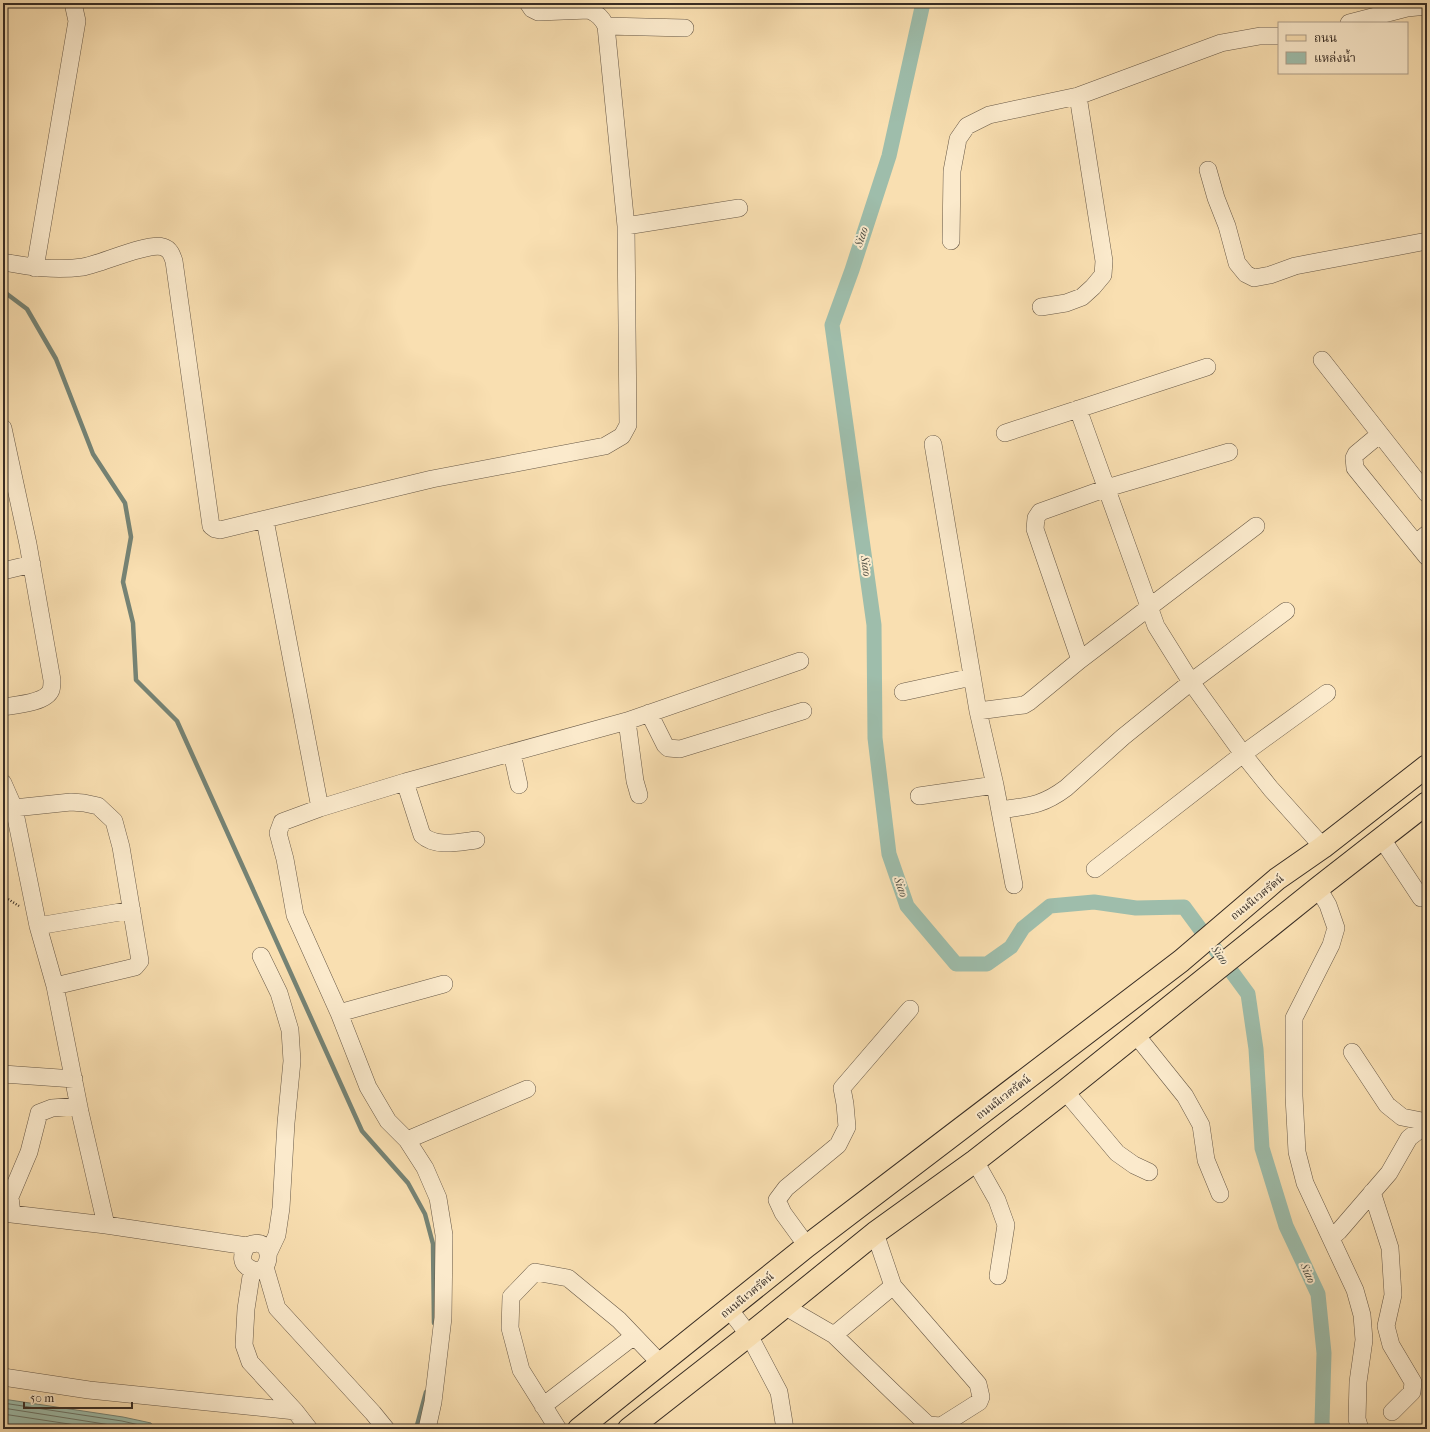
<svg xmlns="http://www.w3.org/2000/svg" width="1430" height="1432" font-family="'IM FELL French Canon','Noto Serif Thai',serif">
<rect width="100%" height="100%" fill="#f9dfb1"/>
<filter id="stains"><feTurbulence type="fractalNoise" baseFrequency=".005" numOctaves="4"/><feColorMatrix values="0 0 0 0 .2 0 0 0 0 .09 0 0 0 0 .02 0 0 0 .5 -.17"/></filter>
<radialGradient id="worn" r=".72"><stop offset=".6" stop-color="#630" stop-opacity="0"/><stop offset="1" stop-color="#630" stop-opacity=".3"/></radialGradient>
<path fill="#9ebdab" stroke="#758375" d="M3,1399L123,1417L151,1423L154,1429H3Z"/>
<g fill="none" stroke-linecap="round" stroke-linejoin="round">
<path stroke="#6a7468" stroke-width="1" d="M3,1403L122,1421L148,1427L150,1429
M3,1408L136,1429
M3,1414L102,1429"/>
<path stroke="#758375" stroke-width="4.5" d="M3,291L27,309L56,359L93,454L125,503L131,537L123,582L133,623L136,680L177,721L362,1131L408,1183L425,1214L433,1244L434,1323
M416,1429L426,1392"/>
<path stroke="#9ebdab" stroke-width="15" d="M923,3L889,156L852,270L832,325L874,625L875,738L889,854L907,906L956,964H987L1011,947L1023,928L1050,906L1094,902L1136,908L1184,907L1248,994L1256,1049L1262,1148L1286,1226L1318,1294L1324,1353L1322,1423L1324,1429"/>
<defs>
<path id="minor" d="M1349,23L1407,8L1427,6
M606,26L685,28
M1208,170L1216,198L1227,226L1237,263L1246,274L1254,278L1270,275L1295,266L1427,241
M626,226L739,208
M951,241L952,171L958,139L967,126L989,115L1078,96L1221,43L1260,36H1279
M3,262C31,267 54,271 83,267C101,264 148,242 163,247C170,249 172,255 174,261L211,526L215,529L220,530L432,479L605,446L622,436L628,425L626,226L606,26C602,18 598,14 589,10L538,12L532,9L528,3
M35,268L77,21L73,3
M1041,307L1066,303L1082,297L1093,287L1103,275L1104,261L1078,96
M1322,360L1427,494
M1078,409L1156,626L1191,682L1243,754L1271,789L1323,847
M3,428L28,544L52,680C52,683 52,687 51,690C46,703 15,705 3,707
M1005,433L1207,367
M1380,434L1356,454L1354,458L1355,468L1427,557
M933,444L978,711L995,785L1014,885
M265,520L320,808
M1416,543L1427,534
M3,571L32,564
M1080,660L1035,529L1036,518L1040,512L1107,488L1229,452
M903,692L972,677
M978,711L1024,705L1029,702L1080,660L1256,526
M649,713L665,745L668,748L680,749L803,711
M627,721L635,781L639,795
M512,753L519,785
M405,782L422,835C436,848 459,842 476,840
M3,783L14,808L38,926L55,986L80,1112L106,1225
M919,796L995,785
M14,808L71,802L84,803L98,806L114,821L121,847L140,961L135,967L55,986
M1000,810C1028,806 1042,806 1066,788L1123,737L1191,682L1286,611
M1382,839L1421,898
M1095,869L1243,754L1327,693
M1318,888L1328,905L1336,928L1331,945L1294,1018V1096L1297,1152L1305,1183L1355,1290L1362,1315L1364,1340L1358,1382L1357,1419L1360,1429
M38,926L132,910
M261,956L279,993L290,1030L292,1061L286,1123L281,1208L277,1235L268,1254
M339,1013L444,984
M1136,1035L1185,1096L1201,1125L1206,1160L1220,1194
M1352,1052L1387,1105L1402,1117L1427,1122
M3,1074L74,1079
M1065,1091L1117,1153L1134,1165L1149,1172
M407,1140L527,1089
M975,1161L997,1200L1006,1225L998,1276
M1372,1192L1390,1248L1393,1295L1386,1326L1391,1345L1413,1382L1412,1392L1392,1412
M3,1213L106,1225L247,1246C276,1232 273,1279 251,1269C240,1264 241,1255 247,1246
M12,1214L10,1197L29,1152L39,1113L52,1108L79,1106
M1331,1238L1339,1231L1389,1173L1409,1138L1427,1124
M807,1246L783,1213L777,1200L786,1188L838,1145L847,1127L845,1104L842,1088L910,1009
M265,1267L277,1308L373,1413L386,1429
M252,1270L246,1309L244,1345L250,1362L295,1411L309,1429
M784,1306L834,1335L896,1395L928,1425L941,1426L979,1402L981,1397L978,1384L893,1286L875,1233
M729,1309L749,1335L779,1392L785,1429
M834,1335L893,1286
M3,1377L89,1390L295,1411
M543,1406L634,1336
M427,1429L433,1402L443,1318L444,1235L438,1198L425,1168L407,1140L388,1121L368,1087L339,1013L295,915L285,859L278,833L282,822L320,808L405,782L627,721L800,661
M558,1429L521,1370L510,1328L511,1297L535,1272L568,1278L619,1320L661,1364"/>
<path id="major" d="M579,1429L807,1246L1181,961L1277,879L1323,847L1427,766
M629,1429L749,1335L875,1233L975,1161L1065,1091L1318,888L1427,803"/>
</defs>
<use href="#minor" stroke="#685947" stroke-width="18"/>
<use href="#major" stroke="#372c24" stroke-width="24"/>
<path stroke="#372c24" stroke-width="2.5" stroke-dasharray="1 2" stroke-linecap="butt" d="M3,896L19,906"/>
<use href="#minor" stroke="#fbeacc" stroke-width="17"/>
<use href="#major" stroke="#f9dfb1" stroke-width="22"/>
</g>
<g text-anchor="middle" stroke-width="4" stroke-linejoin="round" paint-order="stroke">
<g font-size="11" fill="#372c24" stroke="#fbeacc">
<text transform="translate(1257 897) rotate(-39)" y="4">ถนนนิเวศรัตน์</text>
<text transform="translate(1003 1097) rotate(-37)" y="4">ถนนนิเวศรัตน์</text>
<text transform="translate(747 1295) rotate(-39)" y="4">ถนนนิเวศรัตน์</text>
</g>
<g font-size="12" font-style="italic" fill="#515046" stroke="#fbeacc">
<text transform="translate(861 237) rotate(-71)" y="4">Siao</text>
<text transform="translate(866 566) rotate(82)" y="4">Siao</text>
<text transform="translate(901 887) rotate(70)" y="4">Siao</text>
<text transform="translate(1220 955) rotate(54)" y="4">Siao</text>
<text transform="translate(1308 1273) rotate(65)" y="4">Siao</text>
</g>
</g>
<rect width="1430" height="1432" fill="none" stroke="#f9dfb1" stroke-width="16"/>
<rect x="4" y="4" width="1422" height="1424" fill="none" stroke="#372c24" stroke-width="2"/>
<rect x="8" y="8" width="1414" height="1416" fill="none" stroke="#372c24"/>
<rect x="1278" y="22" width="130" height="52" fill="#fbeacc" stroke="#ad9e89"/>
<rect x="1286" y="35" width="20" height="6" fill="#f9dfb1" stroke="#ad9e89"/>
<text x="1314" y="42" font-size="12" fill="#372c24">ถนน</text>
<rect x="1286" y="52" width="20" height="12" fill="#9ebdab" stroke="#ad9e89"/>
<text x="1314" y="62" font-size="12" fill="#372c24">แหล่งน้ำ</text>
<path d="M24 1402v6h108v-6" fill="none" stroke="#372c24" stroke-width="2"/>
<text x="30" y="1402" font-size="12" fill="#372c24" stroke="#fbeacc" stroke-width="3" paint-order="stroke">50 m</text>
<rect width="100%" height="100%" filter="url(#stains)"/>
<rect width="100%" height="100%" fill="url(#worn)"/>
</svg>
